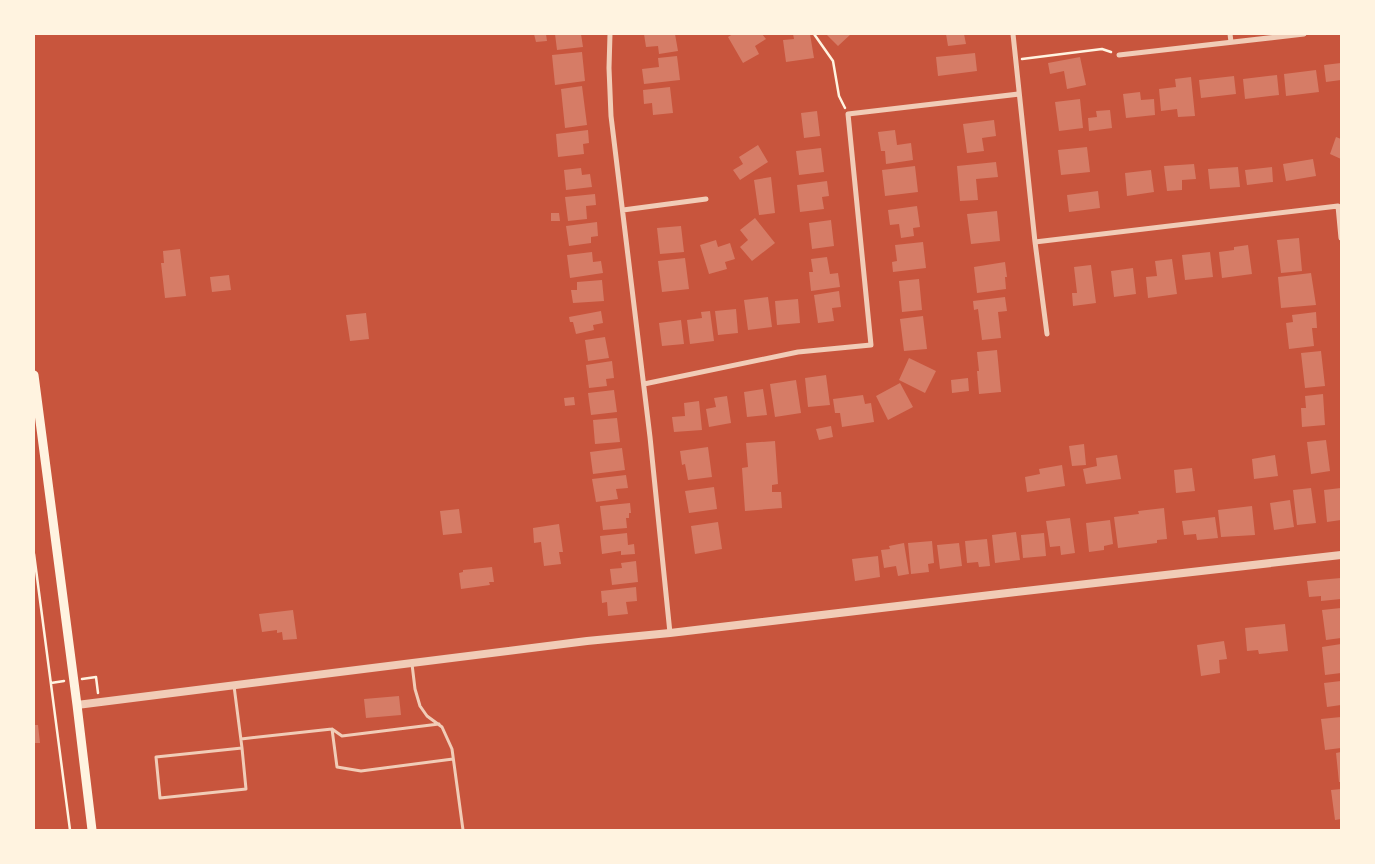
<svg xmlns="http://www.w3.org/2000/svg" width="1375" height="864" font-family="Montserrat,sans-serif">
<rect width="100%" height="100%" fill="#c8553d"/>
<path fill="#d67c66" d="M534,34H546L547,41L536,42Z
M555,34H581L583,47L557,50Z
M644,34H675L678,51L659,54L658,46L646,47Z
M733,34H762L766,39L755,46L759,54L743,63L728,37Z
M793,34H810L814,58L786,62L783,40L794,39Z
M826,34H851L838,46Z
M946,34H964L966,44L948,46Z
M582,52L585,81L555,85L552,55Z
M975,53L977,71L938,76L936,57Z
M677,56L680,80L644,84L642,69L659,67L658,58Z
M1080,57L1086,85L1067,89L1064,71L1050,74L1048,63Z
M1341,63V80L1326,82L1324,65Z
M1316,70L1319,92L1286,96L1284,74Z
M1277,75L1279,95L1245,99L1243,79Z
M1234,76L1236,94L1201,98L1199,80Z
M1191,77L1195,116L1178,117L1177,109L1161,111L1159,89L1176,87L1175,79Z
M582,86L587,125L565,128L561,89Z
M670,87L673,113L653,115L652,103L644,104L643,90Z
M1140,92L1141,100L1154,99L1155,115L1126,118L1123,94Z
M1080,99L1083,128L1059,131L1055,102Z
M1110,110L1112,128L1089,131L1088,118L1097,117L1096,111Z
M817,111L820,136L804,138L801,113Z
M994,120L996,136L982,138L984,151L967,153L963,124Z
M588,130L589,143L583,144L584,154L558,157L556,134Z
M895,130L897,145L911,143L913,160L886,164L885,151H881L878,132Z
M1336,137L1341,139V159L1330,154Z
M758,145L768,162L740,180L733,170L743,164L739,157Z
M1087,147L1090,172L1061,175L1058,150Z
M821,148L824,172L799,175L796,151Z
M1313,159L1316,176L1286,181L1283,164Z
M996,162L998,177L976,179L978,200L960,201L957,166Z
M1194,164L1196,179L1182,180V190L1167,191L1164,166Z
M915,166L918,192L885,196L882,170Z
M1238,167L1240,187L1210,189L1208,169Z
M1272,167L1273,182L1247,185L1245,170Z
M581,168L582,175L590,174L592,187L566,190L564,170Z
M1151,170L1154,192L1127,196L1125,173Z
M771,177L775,213L759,215L754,180Z
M827,181L829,196L822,197L824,209L800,212L797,185Z
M1098,191L1100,208L1069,212L1067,195Z
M595,194L596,205L586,206L587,219L568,221L565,197Z
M917,206L920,227L913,228L914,236L901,238L899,224L890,225L888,210Z
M997,211L1000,241L971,244L967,214Z
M551,213H559L560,221H551Z
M755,218L775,243L752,261L740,247L748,240L740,230Z
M831,220L834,246L812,249L809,223Z
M597,222L598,236L591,237V243L569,246L566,226Z
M681,226L684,252L660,254L657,228Z
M1299,238L1302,271L1281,273L1277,240Z
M716,240L718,247L730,243L735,259L725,262L727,269L709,274L700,245Z
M923,242L926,268L893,272L892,262L897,261L895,245Z
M1248,245L1252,274L1222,278L1219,252L1234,250V247Z
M180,249L186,296L165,298L161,263H164L163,251Z
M592,252L593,262L601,261L603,273L570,278L567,255Z
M1210,252L1213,277L1185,280L1182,255Z
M827,257L830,274L838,273L840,287L811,291L809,272H813L811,259Z
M685,258L689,289L662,292L658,261Z
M1172,259L1177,294L1148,298L1146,277L1157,276L1155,261Z
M1005,262L1007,277H1005L1006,289L977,293L974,267Z
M1091,265L1096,303L1073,306L1072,293H1077L1074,267Z
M1133,268L1136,294L1114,297L1111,271Z
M1311,273L1316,305L1281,308L1278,277Z
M229,275L231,290L212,292L210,277Z
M919,279L922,310L902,312L899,281Z
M602,280L604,301L573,303L571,290H577V282Z
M839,291L841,307L832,308L834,321L818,323L814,295Z
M768,297L772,327L748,330L744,300Z
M1005,297L1007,311L998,312L1001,338L982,340L978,309L974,310L973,301Z
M798,299L800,323L777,325L775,301Z
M736,309L738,333L718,335L715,311Z
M601,311L603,323L593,325L594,330L576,334L573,322H570L569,317Z
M710,311L714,341L690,344L687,320L702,318L701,312Z
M1316,312L1317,328H1312L1314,346L1289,349L1286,323L1293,322L1292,315Z
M366,313L369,339L350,341L346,315Z
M923,316L927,349L904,351L900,319Z
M681,320L684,344L662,346L659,323Z
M605,337L609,358L588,361L585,340Z
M997,350L1001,392L979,394L977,371H979L977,352Z
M1321,351L1325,386L1305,388L1301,353Z
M909,358L936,371L925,393L899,380Z
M612,361L614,378L606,379L607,386L589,388L586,365Z
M826,375L830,405L808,407L805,378Z
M968,378L969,391L952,393L951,380Z
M796,380L801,413L775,417L770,384Z
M900,383L913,407L888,420L876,396Z
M763,389L767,415L747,417L744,392Z
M614,390L617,412L591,415L588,393Z
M1323,394L1325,425L1302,427L1301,408H1306L1305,396Z
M863,395L865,404L871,403L874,422L842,427L840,413H835L833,399Z
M727,396L731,423L709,427L706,409L716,407L714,398Z
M574,397L575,405L565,406L564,398Z
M699,401L702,430L674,432L672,417L685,416L684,403Z
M617,418L620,442L595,444L593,420Z
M831,426L833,437L819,440L816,429Z
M1326,440L1330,471L1311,474L1307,442Z
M775,441L778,484L772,485V492H781L782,508L745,511L742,468L748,467L746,443Z
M1084,444L1086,465L1072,466L1069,446Z
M708,447L712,477L688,480L685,464L682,465L680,451Z
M622,448L625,470L593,474L590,452Z
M1117,455L1121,479L1086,484L1083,469L1097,466L1096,458Z
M1275,455L1278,476L1254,479L1252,459Z
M1062,465L1065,486L1027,492L1025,477L1040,474L1039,469Z
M1192,468L1195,491L1176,493L1174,470Z
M626,475L628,488L616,489L618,499L596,502L592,479Z
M714,487L717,509L689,513L685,491Z
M1311,488L1316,523L1297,525L1293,490Z
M1341,488V520L1327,522L1324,490Z
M1290,500L1294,527L1274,530L1270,503Z
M630,503L631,513H629V518H626L627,528L603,530L600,506Z
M1252,506L1255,535L1221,537L1218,510Z
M1164,508L1167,539L1157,540V543L1118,548L1114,517L1139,514L1138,511Z
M459,509L462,533L443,535L440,511Z
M1215,517L1218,538L1197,540L1196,534L1184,535L1182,521Z
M1070,518L1075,553L1061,555L1060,546L1050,547L1046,521Z
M1110,520L1113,544L1104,546V550L1089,552L1086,523Z
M718,522L722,549L695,554L691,526Z
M559,524L563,552H559L561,564L544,566L541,542L534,543L533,528Z
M1016,532L1020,560L995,563L992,535Z
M627,533L628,545L634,544L635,554L621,555V551L602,554L600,536Z
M1044,533L1046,556L1023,558L1021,535Z
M987,539L990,566L979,567L978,562L967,563L965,541Z
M932,541L934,563L928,564L929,572L911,574L908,543Z
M904,543L909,574L898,576L896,566L884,568L881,550L890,549L889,546Z
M959,543L962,566L940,569L937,545Z
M878,556L880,577L855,581L852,559Z
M636,561L638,582L612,585L610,569L622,568L621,563Z
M492,567L494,582H489L490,585L461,589L459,573L463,572V570Z
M1341,578V599L1321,601V596L1309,597L1307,581Z
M636,587L637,601L626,602L628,614L608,616L607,602L602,603L601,591Z
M1341,608V638L1326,640L1322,610Z
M293,610L297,639L283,640L282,632L277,633V630L262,632L259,614Z
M1285,624L1288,651L1259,654L1258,650L1247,651L1245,628Z
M1224,641L1227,659L1219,660L1220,673L1201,676L1197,645Z
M1341,644V673L1325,675L1322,647Z
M1341,681V705L1327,707L1324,683Z
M399,696L401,715L366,718L364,699Z
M1341,717V748L1325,750L1321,719Z
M34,725H38L40,743H34Z
M1341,752V782H1339L1336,753Z
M1341,789V819L1335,820L1331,790Z"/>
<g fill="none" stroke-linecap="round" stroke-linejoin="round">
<path stroke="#fff3e0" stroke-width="2.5" d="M814,34L833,61L839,96L845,108
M1022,59L1102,49L1111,52
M34,554L70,830
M82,679L96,677L98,693
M51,683L64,681"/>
<path stroke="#f1ccb7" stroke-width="3" d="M412,664L415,689L420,706L427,716L442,727L452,749L463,830
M234,686L242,748L156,757L160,798L246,789L242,748
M332,729L337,767L361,771L453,759
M241,739L332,729L342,736L439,724"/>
<path stroke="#f1ccb7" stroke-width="5" d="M610,34L609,68L611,116L650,437L670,633
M1013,34L1035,242L1047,334
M1230,34L1231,42
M1119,55L1304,34
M623,210L706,199
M1035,242L1338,206L1341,238
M644,384L798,352L871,345L848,114L1019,94"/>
<path stroke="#f1ccb7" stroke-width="8" d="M77,705L587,641L670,633L1016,592L1341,555"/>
<path stroke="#fff3e0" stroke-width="9" d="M34,375L77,705L92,830"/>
</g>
<rect width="1375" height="864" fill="none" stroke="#fff3e0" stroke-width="70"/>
</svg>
